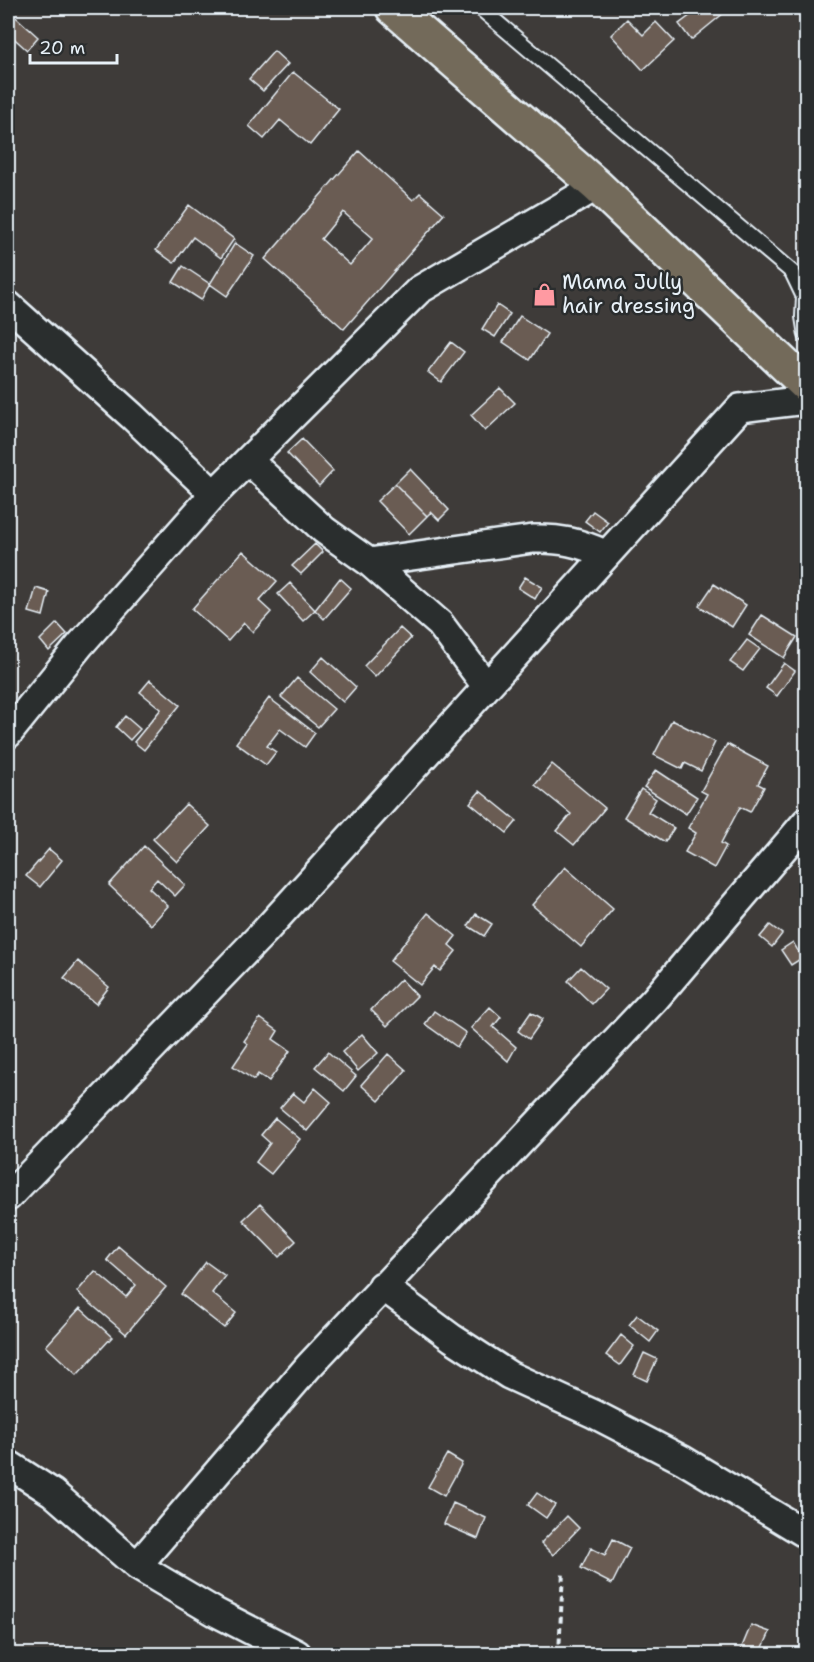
<svg xmlns="http://www.w3.org/2000/svg" width="814" height="1662" font-family="'Shantell Sans',sans-serif">
<rect width="100%" height="100%" fill="#3e3b39"/>
<filter id="ink" filterUnits="userSpaceOnUse"><feTurbulence type="fractalNoise" baseFrequency=".0167" numOctaves="2"/><feDisplacementMap in="SourceGraphic" scale="12" xChannelSelector="R" yChannelSelector="G"/><feConvolveMatrix kernelMatrix="1 2 1 2 8 2 1 2 1" color-interpolation-filters="sRGB"/></filter>
<g filter="url(#ink)">
<path fill="#6b5c52" stroke="#e8f1f8" stroke-width="1.5" fill-rule="evenodd" d="M685,8H720L724,13L691,40L679,24L691,15Z
M8,10L38,37L27,50L8,33Z
M627,19L643,35L656,22L674,41L643,70L611,35Z
M274,51L288,64L263,91L249,79Z
M293,72L339,109L310,145L280,120L264,139L249,126Z
M359,151L413,200L420,193L444,214L344,329L265,259ZM343,212L373,238L350,265L321,239Z
M189,205L234,239L221,258L193,237L174,263L156,250Z
M235,243L254,256L227,296L210,284Z
M183,266L210,284L201,300L173,282Z
M497,305L510,314L495,337L482,329Z
M520,316L547,334L530,360L503,342Z
M451,342L464,352L441,382L428,372Z
M500,388L515,403L485,431L471,415Z
M302,439L333,471L319,486L287,453Z
M410,469L449,510L439,520L431,512L427,516L395,484Z
M395,484L427,516L409,534L377,501Z
M593,511L608,522L600,532L585,521Z
M315,544L323,552L301,574L292,566Z
M243,551L277,581L259,601L271,612L253,632L244,623L228,641L192,609Z
M525,577L542,587L535,599L518,588Z
M340,578L351,588L324,619L315,610Z
M290,583L315,610L303,621L278,594Z
M714,584L746,605L732,627L699,606Z
M36,588L49,592L43,616L29,612Z
M762,615L797,637L784,658L749,635Z
M57,623L67,634L49,651L40,640Z
M400,628L411,638L375,677L364,666Z
M747,640L760,649L743,671L730,662Z
M323,657L356,687L343,702L310,672Z
M784,663L795,671L777,696L766,688Z
M297,678L334,709L318,727L281,697Z
M150,680L180,705L144,750L134,742L161,709L140,692Z
M269,698L315,733L305,747L280,729L267,746L276,752L266,765L236,743Z
M125,716L140,729L130,740L116,727Z
M672,720L715,742L701,771L685,763L682,769L654,755Z
M727,744L768,766L758,784L764,787L750,812L740,807L721,843L726,846L714,868L685,852L696,833L688,828L707,794L701,791Z
M552,764L605,808L574,845L557,831L571,814L535,785Z
M656,770L697,797L686,814L644,787Z
M641,789L656,799L648,812L674,828L665,842L624,817Z
M480,791L517,821L507,833L470,803Z
M186,804L210,826L177,862L153,839Z
M144,846L185,885L175,896L157,879L149,888L168,906L151,925L109,885Z
M49,849L62,860L40,887L26,876Z
M565,867L613,909L581,947L532,905Z
M428,913L456,936L449,945L456,951L440,971L435,967L420,985L390,961Z
M476,914L492,924L484,936L468,926Z
M770,925L782,934L772,947L760,937Z
M793,942L802,958L791,965L781,950Z
M78,961L109,987L96,1004L64,978Z
M581,967L606,989L592,1004L568,981Z
M401,979L417,996L387,1026L371,1010Z
M490,1007L501,1017L493,1027L516,1047L508,1061L471,1028Z
M434,1011L466,1033L457,1047L425,1024Z
M531,1012L543,1019L529,1039L518,1031Z
M260,1018L278,1031L273,1039L290,1051L269,1081L258,1074L254,1080L233,1066L248,1044L244,1041Z
M362,1034L378,1053L358,1071L342,1052Z
M328,1052L356,1076L344,1091L315,1067Z
M388,1054L406,1070L379,1101L361,1085Z
M315,1088L331,1102L307,1131L280,1108L293,1093L304,1102Z
M275,1118L300,1139L271,1174L256,1162L270,1143L261,1135Z
M260,1204L296,1241L279,1257L243,1220Z
M118,1246L166,1287L126,1334L77,1292L95,1271L126,1297L136,1285L107,1260Z
M206,1262L225,1276L212,1293L236,1313L224,1328L181,1294Z
M80,1308L112,1337L77,1375L46,1346Z
M637,1315L658,1331L650,1342L629,1325Z
M621,1335L634,1346L620,1365L606,1355Z
M644,1353L657,1359L647,1381L634,1375Z
M447,1454L462,1463L444,1496L428,1487Z
M537,1493L555,1505L546,1518L528,1505Z
M453,1503L486,1518L478,1539L444,1524Z
M567,1516L579,1528L553,1555L541,1543Z
M613,1539L630,1548L612,1584L581,1568L591,1548L605,1555Z
M751,1625L770,1632L760,1654H739Z"/>
<g fill="none" stroke-linecap="round" stroke-linejoin="round">
<defs>
<path id="service" d="M480,8L792,272L804,297L803,317L806,335"/>
<path id="minor" d="M8,305L132,416L214,494
M249,461L324,530L369,562L440,624L486,686
M369,562L533,539C561,538 580,543 605,554
M8,734L80,645L214,494L419,290L597,186
M8,1197L265,931L740,408L806,400
M382,1286L452,1338L509,1375L594,1414L683,1460L806,1534
M8,1464L53,1493L137,1566L215,1612L297,1654
M137,1566L308,1367L655,999L806,822"/>
<path id="trunk" d="M393,8L597,186L806,385"/>
</defs>
<use href="#service" stroke="#e8f1f8" stroke-width="18"/>
<use href="#minor" stroke="#e8f1f8" stroke-width="32"/>
<use href="#trunk" stroke="#e8f1f8" stroke-width="38"/>
<path stroke="#e8f1f8" stroke-width="4" stroke-dasharray="6 4.5" stroke-linecap="butt" d="M559,1654L563,1571"/>
<use href="#service" stroke="#2a2d2e" stroke-width="14"/>
<use href="#minor" stroke="#2a2d2e" stroke-width="27"/>
<use href="#trunk" stroke="#736b5a" stroke-width="33"/>
</g>
</g>
<defs>
<symbol id="shop-bare" viewBox="-9 -9 18 18"><path d="M-5-2.5h2.3a2.7 3.5 0 0 1 5.4 0H5L5.5 6h-11ZM-1.5-2.5h3a1.5 2.3 0 0 0-3 0Z" fill="#ff9aa2" stroke="#2a2d2e" stroke-width="2.5" paint-order="stroke"/></symbol>
</defs>
<g fill-rule="evenodd">
<use href="#shop-bare" x="528" y="278" width="33" height="33"/>
</g>
<g text-anchor="middle" stroke-width="5" stroke-linejoin="round" paint-order="stroke">
<g font-size="21" fill="#e8f1f8" stroke="#2a2d2e" text-anchor="start">
<text x="562" y="289">Mama Jully<tspan x="562" dy="24">hair dressing</tspan></text>
</g>
</g>
<rect width="814" height="1662" fill="none" stroke="#2a2d2e" stroke-width="30"/>
<rect x="15" y="15" width="784" height="1632" fill="none" stroke="#e8f1f8" stroke-width="2" filter="url(#ink)"/>
<path d="M30 54v9h87v-9" fill="none" stroke="#e8f1f8" stroke-width="3"/>
<text x="39" y="54" font-size="18" fill="#e8f1f8" stroke="#2a2d2e" stroke-width="4.5" paint-order="stroke">20 m</text>
</svg>
